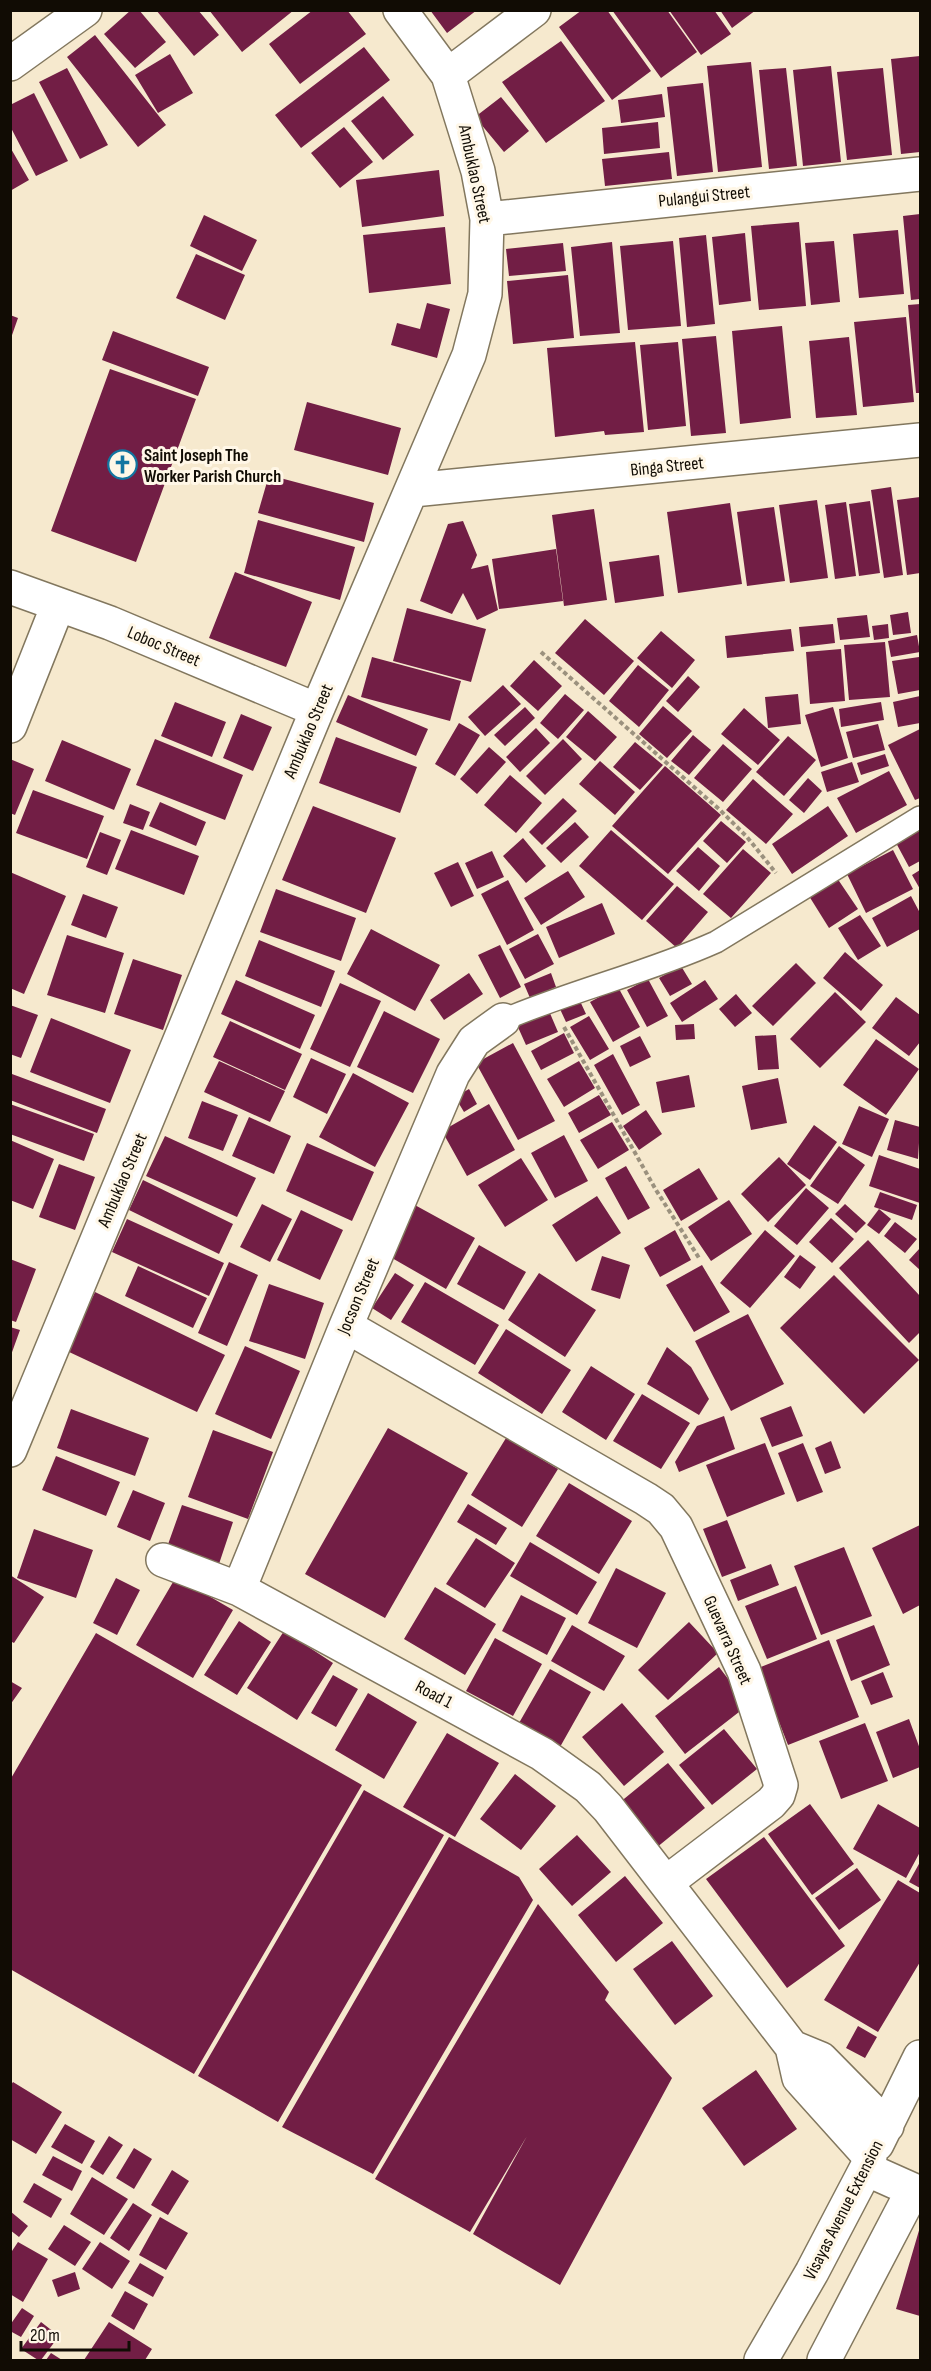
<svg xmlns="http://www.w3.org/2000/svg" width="931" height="2371" font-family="'Sofia Sans Condensed',sans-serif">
<rect width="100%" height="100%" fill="#f6e9ce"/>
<path fill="#721e45" d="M131,10H139L166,42L135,68L104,34Z
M156,10H198L219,35L194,56Z
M209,10H294L242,52Z
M313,10H347L366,34L300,84L269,44Z
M430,10H477L447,33Z
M582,10H607L651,71L612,100L559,27Z
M612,10H667L697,52L661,78Z
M669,10H714L731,34L701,55Z
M720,10H756L732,28Z
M95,35L166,125L138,147L67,57Z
M561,41L605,101L546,143L502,82Z
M364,47L390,80L301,148L275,115Z
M170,54L193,93L158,113L135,75Z
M920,56V152L901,154L891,59Z
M751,62L762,167L718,172L707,66Z
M831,66L841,162L803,166L793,70Z
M67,68L108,145L80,159L39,82Z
M786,68L797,166L769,169L759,70Z
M883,68L892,155L847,160L837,72Z
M703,83L713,172L677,176L667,87Z
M34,93L68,161L36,176L10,126V105Z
M662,94L665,117L621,123L618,100Z
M383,96L414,135L383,160L351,121Z
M501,97L529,131L504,152L475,117Z
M658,122L660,148L604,154L602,128Z
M344,127L373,162L340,188L311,153Z
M10,147L29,180L10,191Z
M669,152L672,179L605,186L602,159Z
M439,170L444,216L362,227L356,180Z
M920,214V299L911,300L903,216Z
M204,215L257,240L242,271L190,246Z
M799,222L806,306L759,310L751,226Z
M445,227L451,284L369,293L363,235Z
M898,230L904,294L859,298L853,234Z
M745,233L751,301L719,305L712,237Z
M706,235L715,324L687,327L679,238Z
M673,241L681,326L628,330L620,246Z
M834,241L840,302L811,305L805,243Z
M612,242L620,333L580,336L571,247Z
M563,243L566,271L509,276L506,249Z
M196,254L245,275L225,320L176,298Z
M568,275L574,338L513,344L507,281Z
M427,303L450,309L437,358L391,345L397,323L420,329Z
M920,304V393H916L908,305Z
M10,315L18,318L11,338H10Z
M906,317L914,402L863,407L854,322Z
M782,326L791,418L740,424L732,331Z
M113,331L209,367L198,396L102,360Z
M716,336L726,433L691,436L682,339Z
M849,337L857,415L816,418L809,341Z
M635,342L644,432L605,435L604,431L555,437L547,348Z
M678,342L686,426L648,430L640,345Z
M110,369L196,399L136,562L51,531Z
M307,402L401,428L388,475L294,450Z
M269,475L374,503L364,542L258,513Z
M891,487L903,575L884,578L871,490Z
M920,497V573L907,575L897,500Z
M817,500L828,578L790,583L779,505Z
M870,501L880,573L859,576L849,504Z
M846,502L856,576L835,579L825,505Z
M730,503L742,584L678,593L667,512Z
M774,507L785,581L747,586L737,512Z
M594,509L607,600L564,606L552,515Z
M258,520L355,547L340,600L244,573Z
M463,521L477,555L471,569L488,565L498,610L477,620L463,593L452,614L420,601L448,524Z
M556,549L563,601L499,609L492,559Z
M659,555L664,596L615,603L609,562Z
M235,572L312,602L286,667L209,638Z
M407,608L486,629L471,682L393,661Z
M908,612L911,633L893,635L890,615Z
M867,615L870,637L840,640L837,618Z
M585,619L634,661L604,695L555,653Z
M833,624L835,643L801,647L799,627Z
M888,624L889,638L874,640L872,626Z
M791,629L794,651L727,658L725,636Z
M661,631L695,660L672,688L637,658Z
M917,635L920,652L891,657L888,641Z
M885,642L890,697L849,700L844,645Z
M841,649L845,701L810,704L806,652Z
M372,657L461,681L450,721L361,697Z
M919,657L920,690L898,694L892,661Z
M534,660L562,686L538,711L510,686Z
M638,665L669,690L639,727L609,701Z
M688,676L700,687L678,712L666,701Z
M503,685L521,704L485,736L468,717Z
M565,694L584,710L558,739L540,723Z
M798,694L801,724L768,728L765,697Z
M348,695L428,729L416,756L336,722Z
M920,696V723L898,727L893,702Z
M175,702L226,722L212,757L161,736Z
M881,702L884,720L841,727L839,709Z
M663,706L692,731L667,758L639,734Z
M525,707L535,718L505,746L494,735Z
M833,707L848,758L821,767L805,715Z
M744,708L780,740L758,765L721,734Z
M588,711L617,737L595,761L566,737Z
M241,714L272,727L253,771L223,758Z
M459,723L480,735L455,776L435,764Z
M878,724L885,750L853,758L846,732Z
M536,728L550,743L520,772L506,757Z
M920,729V798L915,800L888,745Z
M693,735L711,750L689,775L671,761Z
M788,736L816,760L784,796L756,772Z
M336,737L417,767L400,813L319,783Z
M155,739L243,775L225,820L136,785Z
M563,739L582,759L545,795L526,776Z
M62,740L131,769L114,810L45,781Z
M635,742L663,765L640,790L613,767Z
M723,744L752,769L723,802L694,778Z
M489,747L506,762L477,794L460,779Z
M885,754L889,766L861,775L857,763Z
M10,759L34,769L15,815L10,813Z
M600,761L635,792L615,815L579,784Z
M852,762L859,782L827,792L821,772Z
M665,766L721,815L668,874L612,826Z
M889,771L907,805L856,833L837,798Z
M510,775L542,803L516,833L484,805Z
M808,778L822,791L804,813L789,800Z
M753,779L793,814L766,844L726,810Z
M33,790L104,816L87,859L16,833Z
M563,798L577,811L542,845L529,832Z
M160,802L206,822L196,846L149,826Z
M130,804L150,812L143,830L123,823Z
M313,806L396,838L366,913L282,880Z
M828,806L848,836L792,874L772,844Z
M721,821L746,842L727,863L703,841Z
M575,822L589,837L561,863L546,848Z
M920,828V861L909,867L895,841Z
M131,830L199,856L184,895L115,869Z
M611,830L674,884L642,920L579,866Z
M100,832L121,840L107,875L86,867Z
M523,838L546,866L526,883L503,856Z
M698,847L720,866L699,891L676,871Z
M743,849L771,873L731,918L703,894Z
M893,850L913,889L866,913L847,874Z
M492,851L504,877L477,889L465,863Z
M458,862L474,896L451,907L434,873Z
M920,870V889L912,875Z
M568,871L585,897L541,925L524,898Z
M10,872L66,896L24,994L10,988Z
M837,878L858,909L829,928L809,896Z
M508,880L534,930L507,945L481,894Z
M677,886L708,912L677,948L646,921Z
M276,889L356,918L341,961L260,932Z
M83,894L118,907L106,938L71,925Z
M911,896L920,913V929L887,947L872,918Z
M602,903L615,934L559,958L546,927Z
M860,915L881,946L858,960L838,928Z
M371,929L440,965L415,1011L347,974Z
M538,934L554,964L525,979L509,949Z
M67,935L124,953L105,1013L47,995Z
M259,940L335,971L321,1007L245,976Z
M500,945L521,987L500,998L478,955Z
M845,952L883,985L861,1011L823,978Z
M133,959L182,975L163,1030L114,1014Z
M796,963L816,983L773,1026L752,1006Z
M681,966L692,984L670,996L659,978Z
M469,973L483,994L444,1020L430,1000Z
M551,973L556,987L530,998L524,984Z
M648,979L668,1016L647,1027L627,990Z
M236,980L315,1015L300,1049L221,1014Z
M705,980L718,999L682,1022L670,1003Z
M340,983L381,1001L350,1067L310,1049Z
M618,987L640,1027L613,1042L590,1002Z
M835,992L866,1022L820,1068L790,1039Z
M736,994L752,1013L735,1027L719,1009Z
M896,997L920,1015V1042L909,1056L872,1028Z
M580,1001L586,1014L566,1022L560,1009Z
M10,1005L38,1015L21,1058L10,1054Z
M384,1011L440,1039L413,1093L357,1067Z
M549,1011L558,1032L526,1045L517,1025Z
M589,1016L609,1049L590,1060L570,1027Z
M51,1018L131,1050L110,1103L30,1072Z
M230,1021L302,1054L285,1090L213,1057Z
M694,1024L695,1039L676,1040L675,1025Z
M564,1033L574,1053L541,1070L531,1051Z
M776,1035L779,1069L758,1070L755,1036Z
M640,1036L651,1057L630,1067L620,1046Z
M876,1039L919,1069L886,1115L843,1085Z
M513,1043L555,1121L518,1140L476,1063Z
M613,1054L640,1105L622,1115L594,1065Z
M311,1058L346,1074L327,1114L293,1097Z
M219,1061L285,1091L270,1122L204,1092Z
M579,1061L595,1088L564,1107L547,1079Z
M353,1073L409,1103L375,1167L319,1137Z
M12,1074L106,1109L97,1133L10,1100Z
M689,1075L695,1107L662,1113L656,1082Z
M778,1078L787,1123L751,1130L742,1086Z
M469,1089L477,1104L464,1112L455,1097Z
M599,1095L611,1115L579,1133L568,1113Z
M202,1101L238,1115L223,1151L188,1138Z
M10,1104L94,1134L84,1161L10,1134Z
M489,1104L515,1150L467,1176L442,1131Z
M859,1106L889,1119L872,1157L842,1144Z
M646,1110L662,1134L639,1150L623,1126Z
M249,1117L291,1136L274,1174L232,1156Z
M895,1120L920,1127L918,1159L887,1150Z
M612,1122L629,1150L598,1169L580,1140Z
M814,1125L837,1142L810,1180L787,1164Z
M564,1135L588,1181L555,1198L531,1153Z
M165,1136L256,1178L237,1217L146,1176Z
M10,1140L54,1159L33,1209L10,1200Z
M307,1143L374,1172L352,1221L286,1191Z
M839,1146L865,1165L838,1204L810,1186Z
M879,1155L920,1169V1203L869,1186Z
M779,1157L806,1185L768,1222L741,1194Z
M521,1158L548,1200L505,1227L478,1185Z
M59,1164L95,1177L75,1230L39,1217Z
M626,1166L650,1208L628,1220L605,1178Z
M699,1168L718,1199L681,1221L663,1190Z
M143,1180L233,1224L219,1254L129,1210Z
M806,1188L829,1208L797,1245L774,1226Z
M880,1192L917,1205L912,1220L874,1207Z
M597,1196L621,1233L576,1262L552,1225Z
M729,1200L752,1234L711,1261L688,1227Z
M262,1204L292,1219L270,1262L240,1247Z
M413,1204L475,1238L446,1289L385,1254Z
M845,1204L866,1223L856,1233L835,1214Z
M879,1209L891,1219L879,1234L867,1225Z
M301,1210L343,1230L320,1280L277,1260Z
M831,1218L854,1239L832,1263L809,1242Z
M127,1219L224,1263L209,1296L112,1252Z
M895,1222L917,1239L905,1253L884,1236Z
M675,1230L691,1260L660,1277L644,1248Z
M765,1230L795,1256L750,1308L720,1283Z
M868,1240L920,1296V1332L909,1343L839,1268Z
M479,1245L526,1272L504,1310L457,1284Z
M920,1248V1270L909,1260Z
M800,1255L816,1267L800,1289L784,1277Z
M602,1256L630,1265L620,1299L591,1290Z
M10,1259L36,1269L16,1322L10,1320Z
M229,1262L258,1275L227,1346L198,1333Z
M702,1265L730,1312L694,1332L666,1285Z
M138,1266L207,1298L193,1328L125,1296Z
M395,1273L414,1285L391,1320L372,1308Z
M539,1273L596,1310L565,1357L508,1320Z
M834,1275L919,1360L864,1414L780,1328Z
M425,1282L499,1325L475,1365L401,1322Z
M269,1284L324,1303L305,1359L249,1341Z
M95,1292L225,1355L197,1412L67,1351Z
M748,1314L784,1384L731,1411L695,1341Z
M10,1327L20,1330L11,1355H10Z
M506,1329L571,1370L542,1414L478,1373Z
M245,1346L300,1371L271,1439L215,1414Z
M667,1347L691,1367L709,1399L699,1415L647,1384Z
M591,1366L635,1394L606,1440L562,1412Z
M642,1394L690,1423L661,1469L613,1441Z
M791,1406L803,1436L772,1447L760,1418Z
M71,1409L149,1438L135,1476L57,1448Z
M724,1416L735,1449L679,1472L675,1462L697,1426Z
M388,1428L468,1473L385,1618L305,1574Z
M213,1430L273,1452L248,1519L188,1497Z
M506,1438L558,1469L522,1527L471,1495Z
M831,1441L841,1468L825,1474L815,1448Z
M765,1443L785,1494L727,1517L706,1465Z
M803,1443L823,1492L797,1502L778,1453Z
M56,1456L120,1482L106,1516L42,1490Z
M569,1483L632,1521L599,1574L536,1536Z
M133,1490L165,1503L150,1541L117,1527Z
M468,1504L507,1528L496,1545L457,1522Z
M182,1505L233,1522L218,1567L166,1550Z
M727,1520L746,1568L722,1577L703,1529Z
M920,1525V1605L903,1614L872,1548Z
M34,1529L93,1550L76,1598L17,1578Z
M476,1538L515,1563L485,1608L446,1584Z
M530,1542L597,1582L577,1615L510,1576Z
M844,1547L872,1616L821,1635L794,1566Z
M771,1564L779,1585L738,1601L730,1580Z
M616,1568L666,1593L637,1648L588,1623Z
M10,1575L44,1597L14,1643L10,1641Z
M176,1577L233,1610L193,1678L136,1645Z
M116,1578L140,1590L117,1635L93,1623Z
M796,1586L817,1639L767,1659L745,1606Z
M435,1587L496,1624L465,1675L404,1639Z
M521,1595L566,1618L547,1655L502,1631Z
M239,1621L271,1642L237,1695L204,1675Z
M689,1622L718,1653L668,1700L638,1670Z
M572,1625L625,1656L604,1691L551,1661Z
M874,1625L890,1665L851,1681L836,1640Z
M284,1631L333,1663L297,1720L247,1688Z
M96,1633L362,1785L194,2074L10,1969V1780Z
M495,1638L542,1664L513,1716L466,1691Z
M829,1640L859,1717L788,1745L758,1668Z
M719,1667L748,1705L685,1754L655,1716Z
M550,1669L591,1692L560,1747L519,1723Z
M883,1672L893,1697L871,1705L861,1681Z
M333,1675L358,1689L336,1727L311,1713Z
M10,1681L22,1688L10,1705Z
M368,1693L417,1722L384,1779L335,1750Z
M622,1703L664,1752L624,1786L582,1737Z
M909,1719L920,1749V1767L893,1778L876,1732Z
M865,1723L888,1781L841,1799L819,1741Z
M724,1729L757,1769L712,1805L679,1765Z
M447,1733L499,1763L455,1837L403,1807Z
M668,1763L705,1808L656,1848L619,1803Z
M515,1774L556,1806L521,1850L480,1819Z
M364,1790L444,1835L278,2122L198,2076Z
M810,1804L854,1864L812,1895L768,1834Z
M878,1804L920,1828V1852L906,1878L853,1849Z
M577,1835L611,1872L572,1906L539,1869Z
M449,1837L519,1877L533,1900L373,2174L282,2127Z
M764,1837L845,1946L787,1988L706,1879Z
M920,1862V1888L909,1882Z
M857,1868L881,1900L839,1930L815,1898Z
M625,1876L663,1923L616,1962L578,1915Z
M898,1880L920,1893V1962L878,2032L824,2000Z
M538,1904L609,1992L605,2000L672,2078L560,2285L473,2234L527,2136L470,2232L375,2179Z
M672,1941L713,1996L675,2025L633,1969Z
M858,2026L877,2037L865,2058L846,2048Z
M756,2070L797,2129L744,2166L702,2108Z
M13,2082L62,2112L36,2154L10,2139V2086Z
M65,2124L95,2141L82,2164L51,2147Z
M109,2136L123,2145L103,2175L90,2167Z
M134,2148L152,2159L134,2189L116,2178Z
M53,2156L82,2171L72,2191L42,2175Z
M172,2170L189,2181L168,2215L151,2205Z
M92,2177L128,2199L104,2235L70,2214Z
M34,2183L62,2199L51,2218L23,2202Z
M133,2203L152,2215L129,2251L110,2238Z
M10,2211L28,2226L19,2237L10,2230Z
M160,2217L188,2233L166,2270L139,2255Z
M64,2225L91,2242L75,2266L48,2249Z
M920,2227V2316L896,2309Z
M18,2242L48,2259L23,2302L10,2294V2254Z
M100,2242L130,2261L112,2289L82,2269Z
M140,2263L164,2277L153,2297L128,2283Z
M75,2272L80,2289L58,2297L52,2280Z
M125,2291L148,2304L134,2330L111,2316Z
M22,2308L34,2316L21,2337L10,2331V2325Z
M41,2322L59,2336L41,2360H38L21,2349Z
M109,2322L152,2349L145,2360H84Z
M51,2353L62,2360H46Z"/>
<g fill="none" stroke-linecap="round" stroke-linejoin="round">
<defs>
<path id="lane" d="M503,1020C573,990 647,973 716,942L920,817"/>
<path id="street" d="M10,64L85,10
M448,75L534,10
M487,219L920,174
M413,490L920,440
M10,587L110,623L317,710
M10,726L58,605
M346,1326L646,1499L661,1509L676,1527L744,1671L781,1785L778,1795L771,1803L667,1882
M10,1450L317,710L469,355L485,294L487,219L478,171L448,75L400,10
M163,1560L239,1589L542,1754L588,1787L608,1808L792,2047L799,2078L870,2157
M239,1589L346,1326L453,1074L474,1041L503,1020
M792,2047L821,2059L887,2126
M877,2144L920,2057"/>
<path id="secondary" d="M761,2360L812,2272L866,2169L913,2190L824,2360"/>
</defs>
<use href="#lane" stroke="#82775e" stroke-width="24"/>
<use href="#street" stroke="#82775e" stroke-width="36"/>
<use href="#secondary" stroke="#82775e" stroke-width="36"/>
<path stroke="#9b917e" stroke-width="4" stroke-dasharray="4.5 3" stroke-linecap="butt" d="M541,652L720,810L747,837L776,873
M564,1027L656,1190L699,1258"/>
<use href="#lane" stroke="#fff" stroke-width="21"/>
<use href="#street" stroke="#fff" stroke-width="33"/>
<use href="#secondary" stroke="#fff" stroke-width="33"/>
</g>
<defs>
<symbol id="church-ring" viewBox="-11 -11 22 22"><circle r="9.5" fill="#fff7e7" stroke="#1275a1" stroke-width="1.5"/><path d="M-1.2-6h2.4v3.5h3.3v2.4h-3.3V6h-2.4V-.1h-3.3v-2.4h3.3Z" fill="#1275a1"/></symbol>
</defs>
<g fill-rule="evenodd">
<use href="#church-ring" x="106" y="448" width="33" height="33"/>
</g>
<g text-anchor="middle" stroke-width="6" stroke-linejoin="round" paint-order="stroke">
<g font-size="18" fill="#110c04" stroke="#fff7e7">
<text transform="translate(475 174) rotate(78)" y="6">Ambuklao Street</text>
<text transform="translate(704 196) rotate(-6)" y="6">Pulangui Street</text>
<text transform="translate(667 466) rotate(-6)" y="6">Binga Street</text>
<text transform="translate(164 646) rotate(23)" y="6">Loboc Street</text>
<text transform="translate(308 731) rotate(-67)" y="6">Ambuklao Street</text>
<text transform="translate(122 1180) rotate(-67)" y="6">Ambuklao Street</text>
<text transform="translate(358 1296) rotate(-67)" y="6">Jocson Street</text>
<text transform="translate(728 1640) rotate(66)" y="6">Guevarra Street</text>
<text transform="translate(434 1694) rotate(28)" y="6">Road 1</text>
<text transform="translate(843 2210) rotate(-63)" y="6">Visayas Avenue Extension</text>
</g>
<g font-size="18" font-weight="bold" fill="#110c04" stroke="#fff7e7" text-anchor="start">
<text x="144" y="461">Saint Joseph The<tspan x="144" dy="21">Worker Parish Church</tspan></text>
</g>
</g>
<rect width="931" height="2371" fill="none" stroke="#110c04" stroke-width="24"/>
<path d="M21 2341v9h108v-9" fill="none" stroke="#110c04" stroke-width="3"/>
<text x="30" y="2341" font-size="18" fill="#110c04" stroke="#fff7e7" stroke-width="4.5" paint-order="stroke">20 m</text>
</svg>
